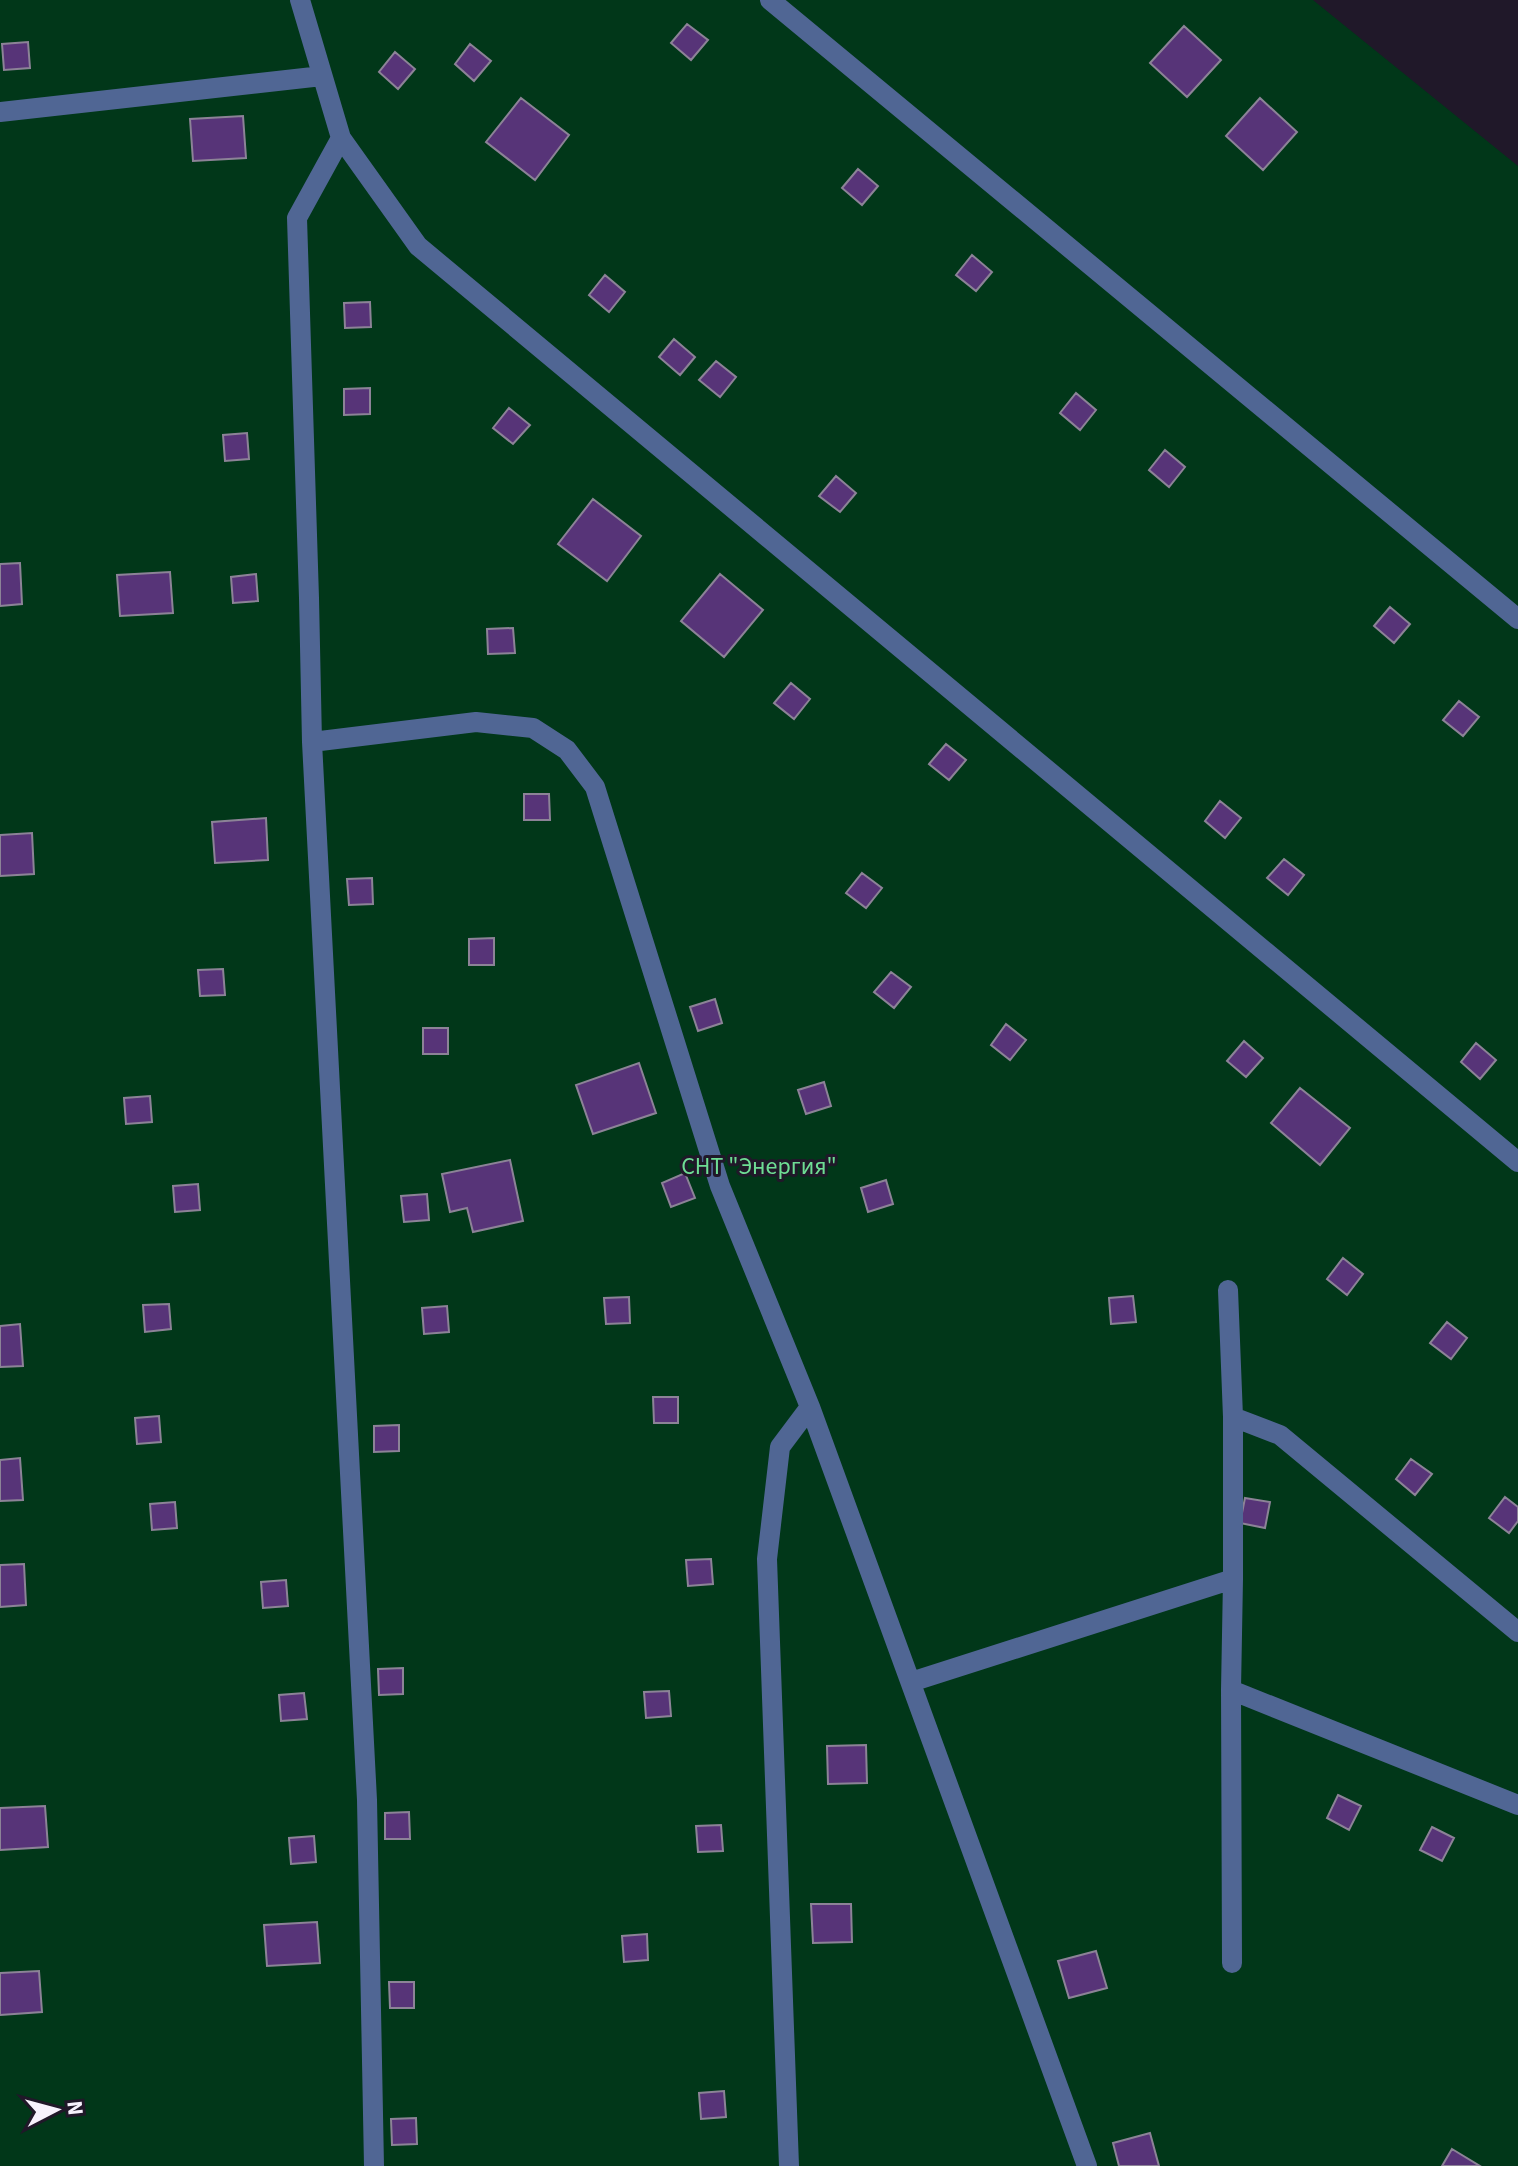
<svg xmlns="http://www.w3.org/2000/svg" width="1518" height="2166" font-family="'Source Sans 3',sans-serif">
<rect width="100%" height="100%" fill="#201829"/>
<path fill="#013719" d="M0,0H1313L1518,166V2166H0Z"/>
<path fill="#573478" stroke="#8c8397" stroke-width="2" d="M687,24L708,40L691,60L671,43Z
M1184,26L1221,60L1187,97L1150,63Z
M28,42L30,68L4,70L2,44Z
M470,44L491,61L474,81L455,64Z
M395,52L415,69L398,89L379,72Z
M521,98L569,135L535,180L486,142Z
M1260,98L1297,132L1263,170L1226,136Z
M243,116L246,158L193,161L190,119Z
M858,169L878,186L862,205L842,188Z
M972,255L992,272L976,291L956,275Z
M605,275L625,292L609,312L589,295Z
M370,302L371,327L345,328L344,303Z
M674,339L695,357L680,375L659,357Z
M716,361L736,377L720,397L699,380Z
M370,388V414L344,415V389Z
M1076,393L1096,410L1080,430L1060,413Z
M509,408L530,425L513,444L493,428Z
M247,433L249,459L225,461L223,435Z
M1165,450L1185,467L1169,487L1149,470Z
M836,476L856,493L840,512L819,496Z
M593,499L641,536L607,581L558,544Z
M20,563L22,604L0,606V564Z
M170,572L173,613L120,616L117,575Z
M256,574L258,601L233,603L231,577Z
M720,574L763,610L724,657L681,621Z
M1390,607L1410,624L1394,643L1374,626Z
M513,628L515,653L488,654L487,629Z
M791,683L810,699L794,719L774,703Z
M1459,701L1479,717L1463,736L1443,720Z
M946,744L966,760L949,780L929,764Z
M524,794H549L550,820H524Z
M1220,801L1241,818L1225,838L1205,821Z
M266,818L268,860L215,863L212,822Z
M32,833L34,874L0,876V835Z
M1284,859L1304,875L1288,895L1267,878Z
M862,873L882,888L866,908L846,893Z
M372,878L373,904L349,905L347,879Z
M494,938V965H469V939Z
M223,969L225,995L200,996L198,970Z
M891,972L911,987L894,1008L874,992Z
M715,999L722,1023L698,1031L690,1007Z
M1006,1024L1026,1040L1010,1060L991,1045Z
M423,1028H448V1054H423Z
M1244,1041L1263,1058L1246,1077L1227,1061Z
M1476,1043L1496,1060L1480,1079L1461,1062Z
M639,1063L656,1113L593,1134L576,1085Z
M824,1082L831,1106L806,1114L798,1090Z
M1300,1088L1350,1128L1320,1165L1271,1123Z
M150,1096L152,1122L126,1124L124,1098Z
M510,1160L523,1221L473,1232L467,1208L450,1212L442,1174Z
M685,1173L695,1198L671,1207L662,1183Z
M886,1180L893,1204L868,1212L861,1188Z
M198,1184L200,1210L175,1212L173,1186Z
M427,1194L429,1220L404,1222L401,1196Z
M1343,1258L1363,1274L1347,1295L1327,1279Z
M1133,1296L1136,1322L1111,1324L1109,1298Z
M629,1297L630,1323L606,1324L604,1298Z
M169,1304L171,1329L145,1332L143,1305Z
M447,1306L449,1332L424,1334L422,1308Z
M1447,1322L1467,1338L1451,1359L1430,1343Z
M20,1324L23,1366L0,1367V1326Z
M653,1397H678V1423H654Z
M159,1416L161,1442L137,1444L135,1418Z
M399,1425V1451L374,1452V1426Z
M20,1458L23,1500L0,1501V1460Z
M1411,1459L1432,1474L1415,1495L1396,1479Z
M1505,1497L1518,1507V1521L1509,1533L1489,1518Z
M1245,1498L1270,1502L1265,1528L1240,1523Z
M175,1502L177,1528L152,1530L150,1504Z
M711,1559L713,1584L688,1586L686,1560Z
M24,1564L26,1605L0,1607V1565Z
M286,1580L288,1606L263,1608L261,1582Z
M403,1668V1694L379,1695L378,1669Z
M669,1691L671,1716L646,1718L644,1692Z
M304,1693L307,1719L281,1721L279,1695Z
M866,1745L867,1783L828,1784L827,1746Z
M1338,1795L1361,1806L1349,1830L1327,1818Z
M45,1806L48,1847L0,1850V1808Z
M409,1812L410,1839H385V1813Z
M721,1825L723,1851L698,1852L696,1826Z
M1432,1827L1454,1838L1442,1861L1420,1850Z
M314,1836L316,1862L291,1864L289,1838Z
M811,1904H851L852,1942L813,1943Z
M317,1922L320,1963L267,1966L264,1925Z
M647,1934L648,1960L624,1962L622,1936Z
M1096,1951L1107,1988L1069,1998L1058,1961Z
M39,1971L42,2012L0,2015V1973Z
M389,1982H414V2008H390Z
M724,2091L726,2117L701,2119L699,2093Z
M416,2118L417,2144L392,2145L391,2119Z
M1150,2133L1159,2166H1119L1113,2143Z
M1452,2149L1480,2166H1442Z"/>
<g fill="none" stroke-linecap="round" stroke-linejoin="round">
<path stroke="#506694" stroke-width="20" d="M300,0L341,138L418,246L1518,1162
M770,0L1518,619
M0,112L322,76
M341,138L297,218L309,598L312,742L367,1800L374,2166
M312,742L476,722L533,728L567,750L595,787L720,1186L810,1407L1087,2166
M1228,1290L1233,1417V1579L1231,1690L1232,1963
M1233,1417L1280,1435L1518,1632
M911,1682L1233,1579
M1231,1690L1518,1805
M789,2166L767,1559L780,1447L810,1407"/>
</g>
<g text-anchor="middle" stroke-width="6" stroke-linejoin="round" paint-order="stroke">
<g font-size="24" fill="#6edd94" stroke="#201829">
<text x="759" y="1174">СНТ "Энергия"</text>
</g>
</g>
<g transform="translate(56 2110) rotate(84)" stroke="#201829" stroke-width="6" paint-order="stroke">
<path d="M0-6L14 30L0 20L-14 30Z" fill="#f7f2fd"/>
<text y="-12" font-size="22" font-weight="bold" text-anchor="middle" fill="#f7f2fd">N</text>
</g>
</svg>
